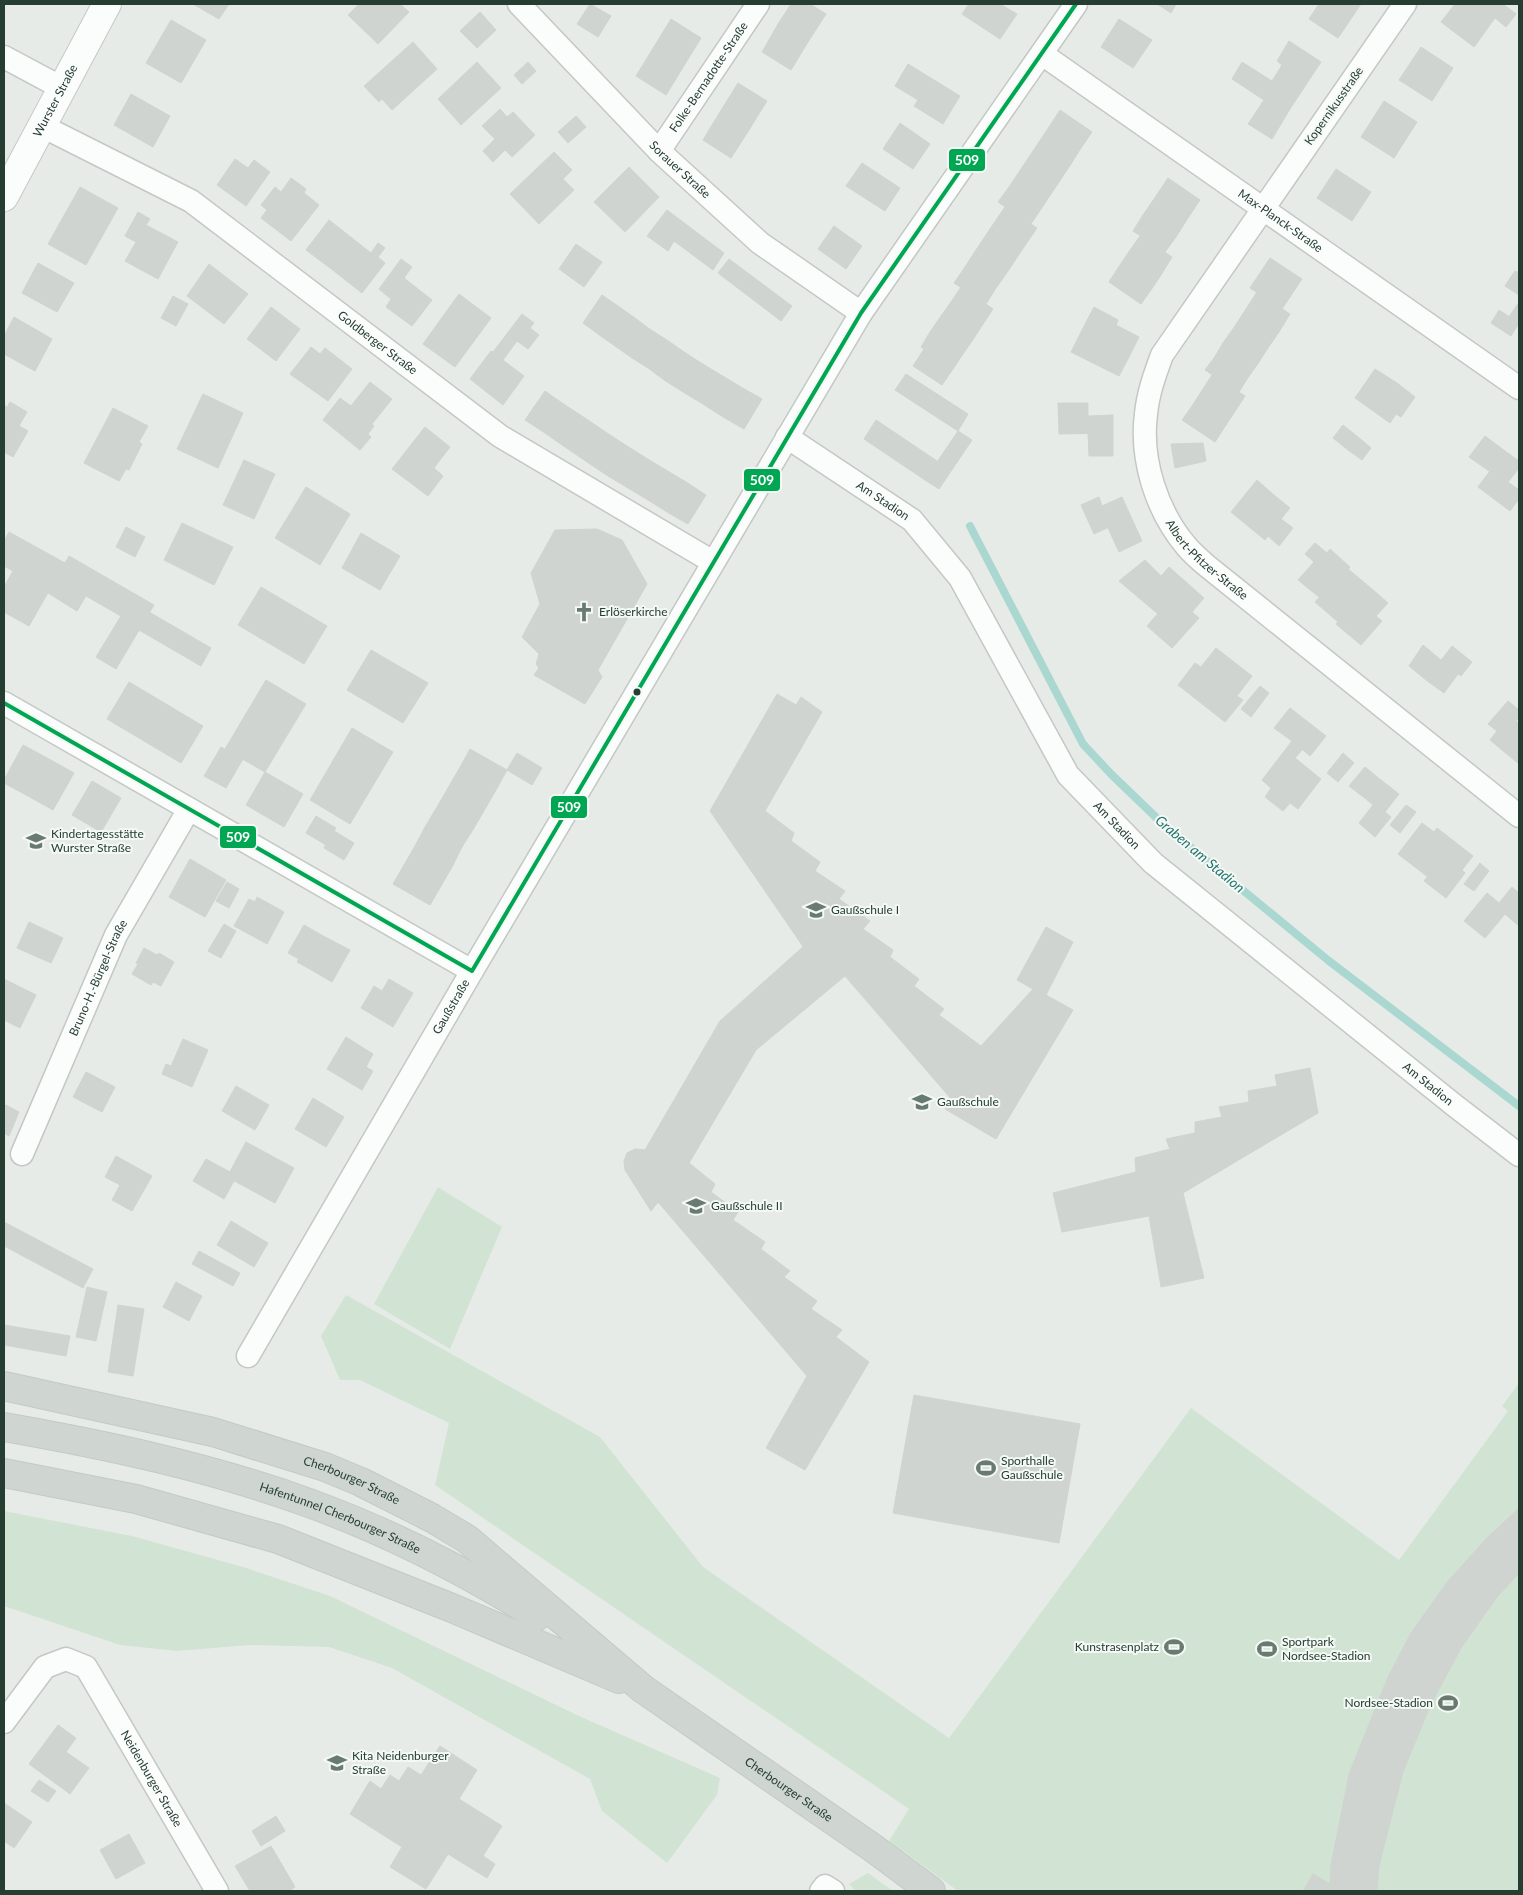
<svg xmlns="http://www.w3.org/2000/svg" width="1523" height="1895" font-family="Lato,sans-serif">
<rect width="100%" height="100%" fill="#e7ebe8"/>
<path fill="#d1e3d2" d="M438,1187L502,1227L450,1349L374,1304Z
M346,1295L600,1437L703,1567L949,1738L1191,1408L1399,1560L1508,1411L1502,1406L1519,1383V1891H958L889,1841L909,1809L435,1485L449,1423L360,1380H340L321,1336Z
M4,1511L132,1536L243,1567L330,1596L579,1716L720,1778L717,1795L667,1863L602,1811L590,1779L392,1668L329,1647L250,1645L177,1651L120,1645L4,1606Z
M868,1873L893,1891H856L849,1884Z"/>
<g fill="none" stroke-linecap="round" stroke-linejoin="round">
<path stroke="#abd7d1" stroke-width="8" d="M970,526L1083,744L1111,774L1166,827L1329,961L1519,1106"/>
</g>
<path fill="#d0d4d1" stroke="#cfd4d1" d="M193,4H229L219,19Z
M359,4H400L409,12L378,44L348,15Z
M590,4L611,16L598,37L577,24Z
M791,4H810L826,14L808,42L778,24Z
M969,4H1000L1017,14L1000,39L962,14Z
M1157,4H1176L1171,13Z
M1319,4H1361L1338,38L1309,19Z
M1455,4H1503L1516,14L1506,27L1495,18L1474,47L1441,22Z
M480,12L496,30L477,48L460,31Z
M671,19L701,38L682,69L652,50Z
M1119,19L1152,40L1133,68L1101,47Z
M171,20L206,40L181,83L146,63Z
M778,24L808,42L791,70L762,52Z
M1289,41L1321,62L1290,109L1275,100H1264L1232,79L1242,62L1272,81L1282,65L1277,61Z
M413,42L437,69L392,110L382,99L379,102L364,86Z
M1421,47L1453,68L1432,101L1399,80Z
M652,50L682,69L666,95L636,76Z
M477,62L501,88L461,125L438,99Z
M528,62L536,71L522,84L514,75Z
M908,64L960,96L943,124L914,106L918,100L895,86Z
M738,83L767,101L749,130L720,112Z
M131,94L170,116L153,147L114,125Z
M1264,100H1275L1290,109L1272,139L1248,124Z
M1384,101L1417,122L1394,158L1361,137Z
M500,109L507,117L513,112L535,135L512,157L505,150L493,162L483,151L495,139L482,126Z
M1060,110L1092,132L1081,148L1049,127Z
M720,112L749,130L731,158L703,140Z
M576,116L586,127L568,143L558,132Z
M900,123L930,144L913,169L883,149Z
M1049,127L1081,148L1071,164L1039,142Z
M1039,142L1071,164L1061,179L1029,157Z
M554,152L572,170L563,179L574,190L539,224L510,194Z
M1029,157L1061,179L1051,194L1019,172Z
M235,159L248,168L254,160L270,172L246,206L217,185Z
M862,163L900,188L885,211L846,186Z
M629,167L659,197L625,232L594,202Z
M1336,169L1371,192L1352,221L1317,198Z
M1019,172L1051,194L1041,209L1009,187Z
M291,178L306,189L304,193L319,205L291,241L261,218L267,210L261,205L275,187L281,192Z
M1168,178L1200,200L1188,218L1156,196Z
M80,187L118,208L86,265L48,244Z
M1009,187L1041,209L1031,224L998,202Z
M1156,196L1188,218L1176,237L1143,215Z
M1005,207L1037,228L1026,244L994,223Z
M667,210L724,253L713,270L674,241L668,251L647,236Z
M138,212L150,219L146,225L178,242L158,279L125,261L136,242L125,236Z
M1143,215L1176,237L1165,252L1133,231Z
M329,220L357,242L334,271L306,250Z
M994,223L1026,244L1016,259L984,238Z
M834,226L862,246L846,269L818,249Z
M1140,236L1172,257L1161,275L1128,253Z
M984,238L1016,259L1006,274L974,253Z
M357,242L371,253L378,243L385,248L378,257L385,263L362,293L334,271Z
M576,244L602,262L584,287L559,269Z
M974,253L1006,274L996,288L965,267Z
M1128,253L1161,275L1151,290L1118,268Z
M1270,258L1302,279L1292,294L1260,273Z
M401,259L412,267L404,278L432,300L412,326L386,307L391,299L379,289Z
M729,259L792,306L781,321L718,273Z
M38,263L74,283L57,312L22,293Z
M209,264L248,294L224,324L187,296Z
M965,267L996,288L986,304L954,283Z
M1118,268L1151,290L1141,304L1109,282Z
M1515,271L1519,273V284L1510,278Z
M1260,273L1292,294L1282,309L1250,288Z
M1510,278L1519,284V295L1505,286Z
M961,287L993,309L983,324L951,302Z
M1257,292L1290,314L1279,332L1246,309Z
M459,294L491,318L455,367L423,344Z
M602,295L618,306L598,334L583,323Z
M173,296L188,304L176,326L161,318Z
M951,302L983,324L974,338L941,316Z
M1519,302V324L1509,317Z
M618,306L635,318L615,346L598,334Z
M271,307L300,329L276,361L247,339Z
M1094,307L1118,320L1116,325L1139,337L1130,355L1082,330Z
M1246,309L1279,332L1268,348L1235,326Z
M1499,310L1519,323L1511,336L1491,323Z
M522,314L534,323L530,328L539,335L528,349L517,341L503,360L493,352Z
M941,316L974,338L963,354L930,332Z
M14,317L52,339L35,371L4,354V336Z
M635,318L651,330L632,358L615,346Z
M1235,326L1268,348L1257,365L1223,343Z
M651,330L667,340L648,368L632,358Z
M1082,330L1130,355L1119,376L1071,352Z
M930,332L963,354L953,369L921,347Z
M667,340L684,352L664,380L648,368Z
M1223,343L1257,365L1247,379L1214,358Z
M311,347L320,354L325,348L352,369L328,401L290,374Z
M924,349L953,369L942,385L913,366Z
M491,351L524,376L503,405L470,379Z
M684,352L701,363L683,392L664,380Z
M1214,358L1247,379L1239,392L1205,370Z
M701,363L721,375L703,404L683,392Z
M1375,369L1397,383L1376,413L1355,398Z
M906,374L968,414L958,431L895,390Z
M721,375L741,387L723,417L703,404Z
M1212,375L1245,396L1234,413L1201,392Z
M370,382L392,399L372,424L374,426L368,434L371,437L360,450L323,420L340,398L351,406Z
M1397,383L1415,397L1401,417L1396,414L1390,423L1376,413Z
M741,387L762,399L744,429L723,417Z
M545,391L565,405L545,433L525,420Z
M1201,392L1234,413L1224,428L1192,406Z
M203,394L243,413L218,468L177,449Z
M10,402L27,412L19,426L28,431L13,457L4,452V405L7,407Z
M1058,403H1088V416L1113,415V433L1059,434Z
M565,405L585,418L565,447L545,433Z
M1192,406L1224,428L1215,442L1182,420Z
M113,408L148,426L139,442L142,444L129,470L126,469L119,481L84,463Z
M585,418L607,433L587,462L565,447Z
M876,420L937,461L925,480L864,439Z
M1343,425L1358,437L1348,450L1333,438Z
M425,427L450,447L434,468L443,476L428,496L392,469Z
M958,431L972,440L939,489L925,480Z
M607,433L627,446L608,476L587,462Z
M1088,433H1113V456H1089Z
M1485,436L1505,451L1489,471L1469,457Z
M1358,437L1371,448L1362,460L1348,450Z
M1203,443L1206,461L1175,468L1171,444Z
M627,446L646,458L628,488L608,476Z
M1505,451L1519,461V468L1508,482L1519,490V499L1510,511L1478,487Z
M646,458L666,470L648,500L628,488Z
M244,460L275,474L254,519L223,505Z
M666,470L686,482L667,512L648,500Z
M1257,480L1274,495L1248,526L1231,512Z
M686,482L706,495L688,524L667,512Z
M306,487L350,514L320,565L275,538Z
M1274,495L1290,508L1281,519L1293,528L1279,546L1268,536L1265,540L1248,526Z
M1099,497L1102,506L1122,497L1131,517L1094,534L1081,505Z
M1131,517L1142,541L1119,552L1108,528Z
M182,523L233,547L214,585L164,560Z
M126,527L145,537L135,557L116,547Z
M597,529L622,540L647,584L598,670L602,677L585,704L534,675L539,668L536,664L539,654L522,637L540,604L531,573L555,530Z
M9,532L65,563L29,626L4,612V587L13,571L4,566V541Z
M361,533L400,556L380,590L342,568Z
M1315,543L1327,553L1330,549L1350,567L1336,583L1334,581L1319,597L1298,580L1314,562L1305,554Z
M69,556L154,605L116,669L96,657L121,616L86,596L77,611L48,593Z
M1145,560L1161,576L1150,589L1167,604L1158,614L1119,581Z
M1169,567L1186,582L1167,604L1150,589Z
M1348,569L1372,589L1356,608L1353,606L1338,622L1315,602L1334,581L1336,583Z
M1186,582L1204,598L1192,612L1199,618L1172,648L1147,626Z
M261,587L327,626L304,664L238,625Z
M1372,589L1388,603L1376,616L1382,621L1361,645L1336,624L1353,606L1356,608Z
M149,612L211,648L201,666L139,630Z
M1423,645L1441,660L1426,680L1409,666Z
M1452,646L1472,662L1461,676L1458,674L1444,693L1426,680Z
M1216,648L1234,662L1201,703L1178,685L1195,663L1201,667Z
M371,650L428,683L403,723L347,690Z
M1234,662L1252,676L1237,696L1243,700L1225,722L1201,703Z
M266,680L306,704L265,772L225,749Z
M129,682L203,726L181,763L107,719Z
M1260,686L1269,693L1251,717L1241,709Z
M777,694L796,705L801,697L822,712L765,811L794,833L791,841L820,862L815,871L845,891L839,899L870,921L863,929L893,950L890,957L919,979L914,986L944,1009L939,1015L981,1046L1033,989L1017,980L1046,927L1073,942L1046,995L1073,1010L996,1139L945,1109L952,1100L845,976L814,937L804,948L710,811Z
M1508,701L1519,710V717L1516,721L1519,724V741L1508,755L1490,740L1497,731L1488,724Z
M1290,708L1308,722L1292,741L1274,728Z
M1308,722L1326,736L1310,756L1292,741Z
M352,728L393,752L350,824L310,800Z
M1292,741L1302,750L1295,758L1321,779L1298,809L1290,803L1283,811L1265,797L1271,788L1262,780Z
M1519,741V764L1508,755Z
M23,745L49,759L28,796L4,783V780Z
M221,747L243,759L226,788L204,776Z
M470,749L507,770L496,790L459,769Z
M517,753L542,768L532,785L507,770Z
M1343,753L1354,763L1338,782L1327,773Z
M49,759L74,773L53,810L28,796Z
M1365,767L1381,780L1366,799L1349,786Z
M459,769L496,790L485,809L448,788Z
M265,772L303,794L284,827L246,805Z
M1381,780L1399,794L1385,812L1391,817L1375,837L1359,823L1373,805L1366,799Z
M92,781L121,798L101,832L72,815Z
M448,788L485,809L474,828L437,807Z
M1406,805L1416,812L1400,833L1390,825Z
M437,807L474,828L462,847L425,827Z
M316,816L336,828L326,845L306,833Z
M1422,823L1434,832L1437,828L1455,842L1428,877L1398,854Z
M425,827L462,847L452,867L415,846Z
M334,831L354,843L344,860L324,848Z
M1455,842L1473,856L1462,870L1465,873L1446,898L1424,881Z
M415,846L452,867L441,886L404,865Z
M190,859L226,880L205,917L169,897Z
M1480,863L1489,871L1474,891L1464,884Z
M404,865L441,886L430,905L393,884Z
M227,882L239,889L229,908L216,901Z
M1512,887L1519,893V912L1512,920L1505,914L1485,938L1464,921L1487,893L1499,903Z
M257,897L284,912L267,944L234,926L249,899L255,902Z
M1519,912V926L1512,920Z
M29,922L63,938L51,963L17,948Z
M224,924L236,931L221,958L208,951Z
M304,925L325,937L308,968L297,962L299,959L288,953Z
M325,937L350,950L332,982L308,968Z
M814,937L845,976L756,1050L689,1163L715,1184L711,1192L738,1212L733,1220L765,1242L761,1249L790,1271L784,1277L817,1301L811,1309L842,1330L836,1337L869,1362L805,1470L766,1448L807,1376L658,1202L651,1211L625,1170L624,1161L627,1153L635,1149L645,1150L720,1021Z
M144,948L157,955L159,953L174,962L161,986L153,982L151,985L132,974L138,964L136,963Z
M4,979L36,995L20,1028L4,1020Z
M389,979L413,993L393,1027L361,1008L374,986L382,991Z
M346,1037L373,1054L366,1067L373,1071L362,1090L327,1069Z
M183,1039L208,1050L192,1087L162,1074L166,1064L171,1066Z
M1310,1068L1318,1113L1183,1193L1204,1278L1161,1287L1149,1216L1062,1232L1053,1193L1136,1172L1135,1158L1170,1149L1166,1139L1195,1133V1122L1222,1117L1219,1107L1249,1102L1248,1091L1277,1086L1275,1075Z
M86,1072L115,1087L102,1112L73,1097Z
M236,1086L269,1105L255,1130L222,1111Z
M313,1098L344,1117L326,1147L295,1129Z
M6,1105L19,1112L9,1136L4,1133V1110Z
M246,1142L294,1168L275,1203L227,1177Z
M116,1156L152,1176L132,1211L112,1200L120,1185L105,1177Z
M206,1159L230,1172L227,1177L234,1181L224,1199L193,1181Z
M231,1221L268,1243L254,1267L217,1245Z
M4,1222L93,1269L83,1288L4,1246Z
M199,1251L240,1273L233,1286L192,1264Z
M176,1282L202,1296L189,1321L163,1307Z
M87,1287L107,1292L96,1341L76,1337Z
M118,1305L144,1309L133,1376L108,1372Z
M4,1325L70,1336L66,1356L4,1345Z
M914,1395L1080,1424L1059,1543L893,1513Z
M1519,1508V1573L1497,1597L1461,1648L1430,1706L1403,1772L1379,1866L1377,1891H1303L1313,1874L1330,1884L1331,1865L1349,1774L1388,1677L1411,1633L1448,1581L1487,1538Z
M58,1725L76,1738L66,1752L89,1768L70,1794L29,1764Z
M440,1746L477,1770L459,1799L502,1826L483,1856L495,1864L487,1878L448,1854L426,1889L390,1867L402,1847L350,1814L370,1781L381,1789L390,1775L399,1781L408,1767L421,1775Z
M39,1780L56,1791L48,1802L31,1791Z
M4,1803L32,1822L14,1848L4,1841Z
M276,1816L285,1831L261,1846L252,1831Z
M129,1834L145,1863L116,1879L100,1850Z
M271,1846L295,1887L289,1891H250L235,1866Z"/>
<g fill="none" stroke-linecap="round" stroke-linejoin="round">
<defs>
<g id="street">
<path id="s1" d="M519,4L659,151L760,243L861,313"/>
<path id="s2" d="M1405,4L1162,355C1155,374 1148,393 1146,414C1140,460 1157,512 1187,547C1193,554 1200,560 1207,566L1519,816"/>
<path id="s3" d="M1042,54L1519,388"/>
<path d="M4,57L62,88"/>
<path id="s4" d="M42,126L191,201L500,436L713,562"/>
<path id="s5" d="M659,151L758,4"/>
<path id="s6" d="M787,437L912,520L960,578L1068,775L1153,863L1454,1105L1519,1155"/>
<path d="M4,703L472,971"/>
<path id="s7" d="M22,1154L116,935L189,809"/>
<path id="s8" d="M248,1356L472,971L861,313L1076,4"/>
<path id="s9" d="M4,1722L45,1667L66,1659L86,1667L217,1891"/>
<path d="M821,1891L825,1886L833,1891"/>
</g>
<g id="secondary">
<path id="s10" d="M4,197L107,4"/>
</g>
<g id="primary">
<path id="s11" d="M4,1386L213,1432L325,1467L361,1482L432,1518L467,1539L643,1689L873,1848L931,1891"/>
<path id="s12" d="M4,1427C107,1445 210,1467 309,1503C389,1532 465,1571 537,1616"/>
<path d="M4,1473L136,1499L278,1539L452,1608L619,1679"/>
</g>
</defs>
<use href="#street" stroke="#c4c8c5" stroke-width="25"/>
<use href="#secondary" stroke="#c3c9c5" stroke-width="30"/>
<use href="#primary" stroke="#c2cac6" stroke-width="30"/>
<use href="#street" stroke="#fbfcfc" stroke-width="22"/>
<use href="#secondary" stroke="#fbfcfc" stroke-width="28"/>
<use href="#primary" stroke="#cfd6d2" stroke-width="28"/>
<defs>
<path id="bus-1" d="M4,703L472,971
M472,971L861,313L1076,4"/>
</defs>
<use href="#bus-1" stroke="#f5f9f6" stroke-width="8"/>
<use href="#bus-1" stroke="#00a651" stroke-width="4"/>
</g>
<defs>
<symbol id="church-bare" viewBox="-9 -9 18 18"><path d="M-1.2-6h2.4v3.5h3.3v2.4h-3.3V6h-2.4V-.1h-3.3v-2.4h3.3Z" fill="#697b71" stroke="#f5f9f6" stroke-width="2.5" paint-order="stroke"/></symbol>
<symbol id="school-bare" viewBox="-9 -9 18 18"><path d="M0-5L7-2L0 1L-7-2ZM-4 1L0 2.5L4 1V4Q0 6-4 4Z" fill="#697b71" stroke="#f5f9f6" stroke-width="2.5" paint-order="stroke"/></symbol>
<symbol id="stadium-bare" viewBox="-9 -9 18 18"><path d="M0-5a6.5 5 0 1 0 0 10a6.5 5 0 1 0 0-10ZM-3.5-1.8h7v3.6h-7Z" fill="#697b71" stroke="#f5f9f6" stroke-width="2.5" paint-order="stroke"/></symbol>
</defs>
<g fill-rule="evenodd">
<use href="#church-bare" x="570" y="598" width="28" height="28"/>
<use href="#school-bare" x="22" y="827" width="28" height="28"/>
<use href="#school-bare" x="802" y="896" width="28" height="28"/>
<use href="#school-bare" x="908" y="1088" width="28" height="28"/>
<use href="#school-bare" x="682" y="1192" width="28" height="28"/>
<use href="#stadium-bare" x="972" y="1454" width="28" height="28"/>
<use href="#stadium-bare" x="1160" y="1633" width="28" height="28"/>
<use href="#stadium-bare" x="1253" y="1635" width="28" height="28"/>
<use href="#stadium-bare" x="1434" y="1689" width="28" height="28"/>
<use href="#school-bare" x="323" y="1749" width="28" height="28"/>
</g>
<circle fill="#253e31" stroke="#f5f9f6" stroke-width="2" cx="637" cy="692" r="4.5"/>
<g text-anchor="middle" stroke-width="4" stroke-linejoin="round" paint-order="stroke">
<g font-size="12" fill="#253e31" stroke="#f5f9f6">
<text dy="4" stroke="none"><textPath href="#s5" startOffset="89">Folke-Bernadotte-Straße</textPath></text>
<text dy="4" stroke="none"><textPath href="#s10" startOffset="109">Wurster Straße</textPath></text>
<text transform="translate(1334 106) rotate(-55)" y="4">Kopernikusstraße</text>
<text dy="4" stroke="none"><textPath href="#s1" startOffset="231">Sorauer Straße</textPath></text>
<text dy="4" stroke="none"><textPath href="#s3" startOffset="291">Max-Planck-Straße</textPath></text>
<text dy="4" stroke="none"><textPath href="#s4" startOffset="401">Goldberger Straße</textPath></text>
<text dy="4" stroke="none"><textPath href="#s6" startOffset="115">Am Stadion</textPath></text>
<text dy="4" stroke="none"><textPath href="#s2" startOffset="654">Albert-Pfitzer-Straße</textPath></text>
<text dy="4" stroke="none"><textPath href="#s6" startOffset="520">Am Stadion</textPath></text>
<text dy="4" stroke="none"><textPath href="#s7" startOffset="192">Bruno-H.-Bürgel-Straße</textPath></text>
<text dy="4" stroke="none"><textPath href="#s8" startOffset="404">Gaußstraße</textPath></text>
<text dy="4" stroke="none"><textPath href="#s6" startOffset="925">Am Stadion</textPath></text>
<text dy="4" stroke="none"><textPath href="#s11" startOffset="361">Cherbourger Straße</textPath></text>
<text dy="4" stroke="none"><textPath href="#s12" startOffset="349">Hafentunnel Cherbourger Straße</textPath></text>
<text dy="4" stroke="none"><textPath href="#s9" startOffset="242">Neidenburger Straße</textPath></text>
<text dy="4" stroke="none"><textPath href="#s11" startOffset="899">Cherbourger Straße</textPath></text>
</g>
<g font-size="12" fill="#253e31" stroke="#f5f9f6" text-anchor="start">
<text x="599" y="616">Erlöserkirche</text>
<text x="51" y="838">Kindertagesstätte<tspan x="51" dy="14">Wurster Straße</tspan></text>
<text x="831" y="914">Gaußschule I</text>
<text x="937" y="1106">Gaußschule</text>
<text x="711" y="1210">Gaußschule II</text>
<text x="1001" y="1465">Sporthalle<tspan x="1001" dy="14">Gaußschule</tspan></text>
<text x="1282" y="1646">Sportpark<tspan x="1282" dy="14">Nordsee-Stadion</tspan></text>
<text x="1159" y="1651" text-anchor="end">Kunstrasenplatz</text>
<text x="1433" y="1707" text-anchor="end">Nordsee-Stadion</text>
<text x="352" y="1760">Kita Neidenburger<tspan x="352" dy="14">Straße</tspan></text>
</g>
<g font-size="14" font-style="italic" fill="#23766e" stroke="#f5f9f6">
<text transform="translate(1200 854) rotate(40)" y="5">Graben am Stadion</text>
</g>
</g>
<g stroke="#f5f9f6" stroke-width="2">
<rect x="948" y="148" width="38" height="24" rx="5" fill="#00a651"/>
<rect x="743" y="468" width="38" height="24" rx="5" fill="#00a651"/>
<rect x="550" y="795" width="38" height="24" rx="5" fill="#00a651"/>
<rect x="219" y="825" width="38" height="24" rx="5" fill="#00a651"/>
</g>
<g font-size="14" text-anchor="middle" font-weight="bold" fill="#fff">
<text x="967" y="165">509</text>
<text x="762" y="485">509</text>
<text x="569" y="812">509</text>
<text x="238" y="842">509</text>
</g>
<rect width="1523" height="1895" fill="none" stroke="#253e31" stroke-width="10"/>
</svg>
